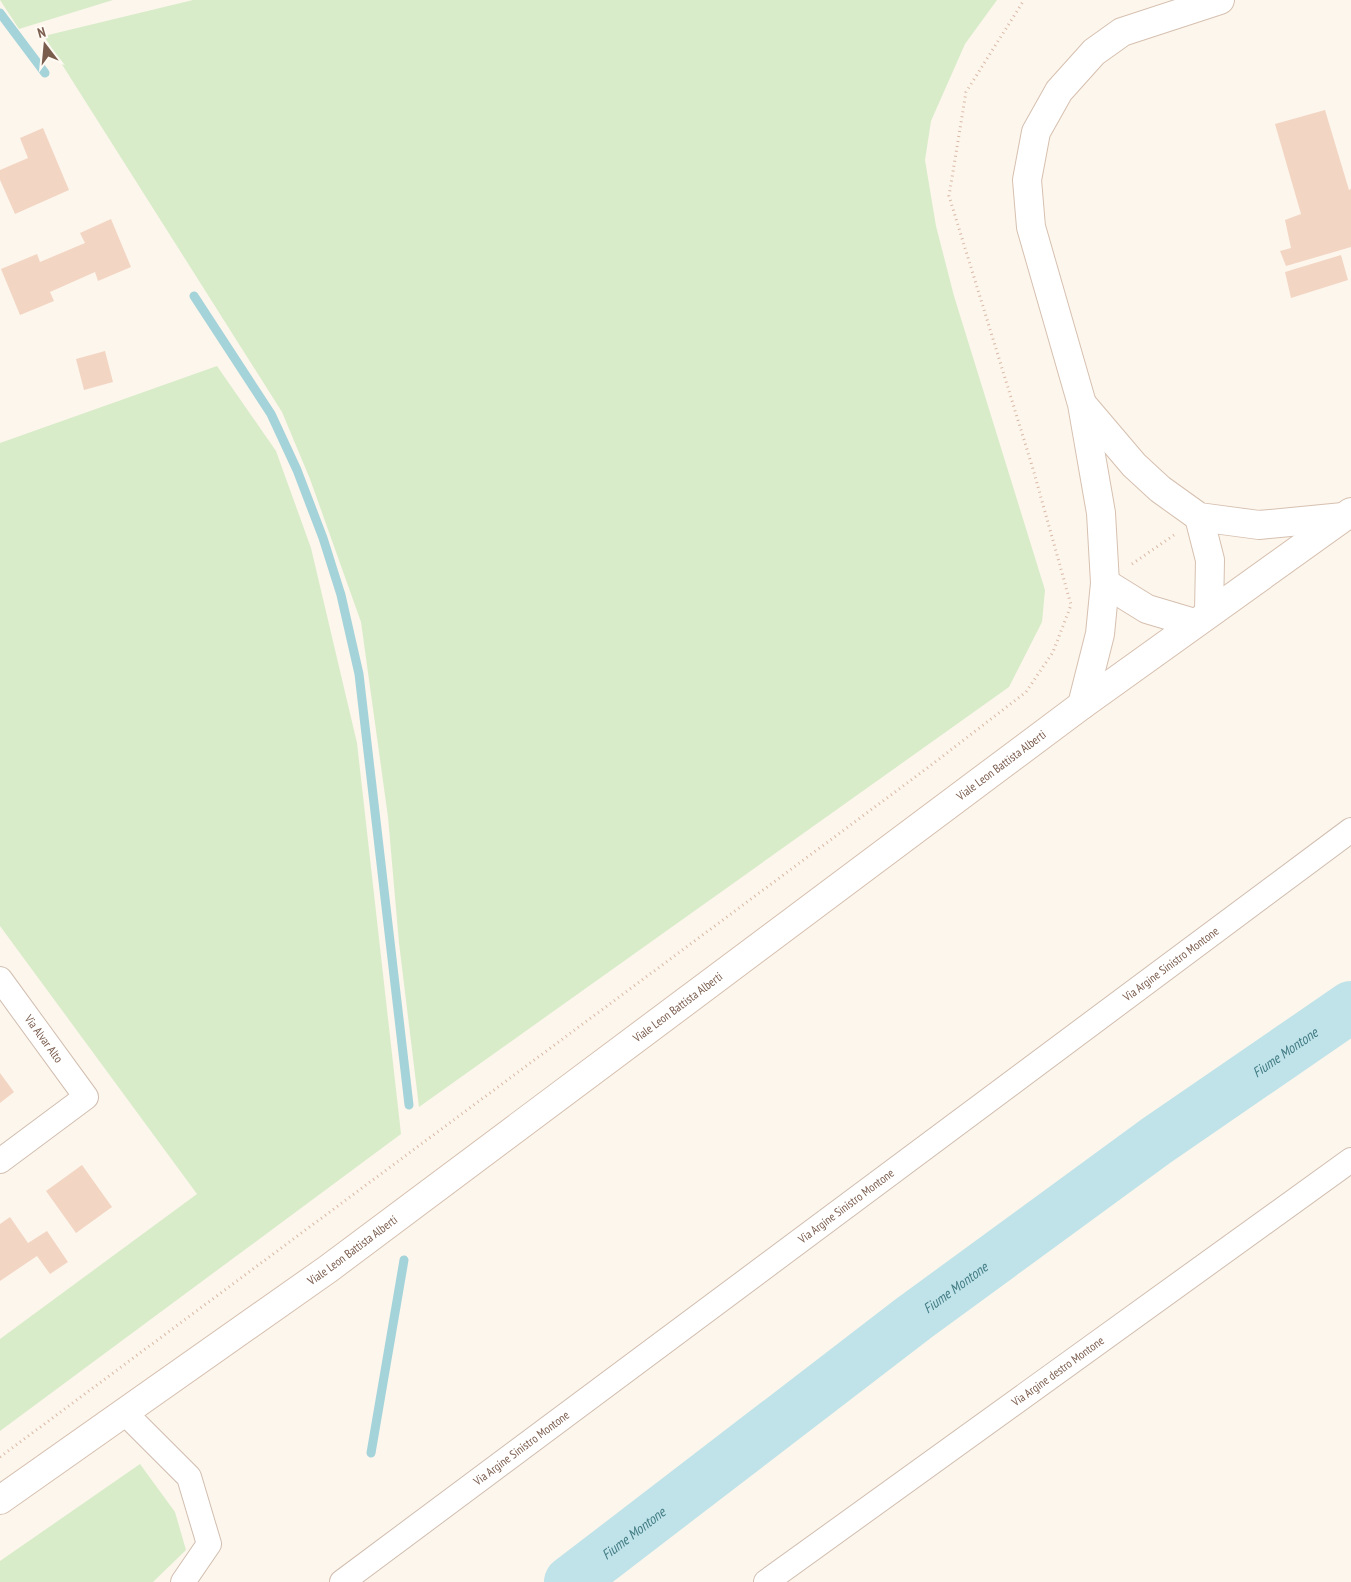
<svg xmlns="http://www.w3.org/2000/svg" width="1351" height="1582" font-family="'PT Sans Narrow',sans-serif">
<rect width="100%" height="100%" fill="#fdf6ec"/>
<path fill="#d8ecc9" d="M0,0H113L19,29Z
M193,0H997L965,44L931,121L925,160L936,226L954,296L1045,590L1042,622L1009,687L419,1107L399,943L388,817L361,622L310,479L282,412L44,36Z
M217,366L276,451L311,548L357,743L401,1134L0,1431V1339L197,1194L0,926V443Z
M140,1464L175,1512L186,1550L153,1582H0V1561Z"/>
<g fill="none" stroke-linecap="round" stroke-linejoin="round">
<path stroke="#a5d3da" stroke-width="9" d="M0,13L45,73
M194,296L271,414L297,470L323,538L341,595L359,674L409,1105
M371,1453L404,1260"/>
<path stroke="#bfe3e8" stroke-width="52" id="s1" d="M570,1582L914,1318L1156,1141L1351,1007"/>
</g>
<path fill="#f3d5c3" d="M1325,110L1349,190L1351,189V247L1286,266L1280,251L1291,248L1285,220L1301,214L1275,124Z
M43,128L69,190L15,214L0,180V170L28,158L20,138Z
M111,219L131,267L98,281L95,272L50,292L54,301L20,315L1,269L37,254L40,262L85,243L80,233Z
M1341,255L1348,280L1291,298L1285,272Z
M105,351L113,382L84,390L76,359Z
M0,1073L14,1092L0,1103Z
M82,1165L112,1207L76,1233L46,1191Z
M10,1217L28,1243L47,1231L68,1262L50,1274L37,1256L0,1281V1224Z"/>
<g fill="none" stroke-linecap="round" stroke-linejoin="round">
<defs>
<g id="minor">
<path id="s2" d="M0,979L86,1097L0,1161"/>
<path d="M124,1412L189,1477L209,1544L183,1582"/>
<path id="s3" d="M342,1582L1351,830"/>
<path id="s4" d="M766,1582L1351,1160"/>
</g>
<g id="secondary">
<path d="M1083,405L1134,465L1160,489L1199,517L1259,525L1343,517"/>
<path d="M1199,517L1210,560L1209,612"/>
<path d="M1105,583L1147,609L1194,623"/>
<path d="M1082,705L1100,634L1105,583L1101,513L1082,404L1031,227L1027,180L1036,132L1059,91L1094,52L1122,32L1220,0"/>
<path id="s5" d="M0,1500L328,1269L1082,705L1351,512"/>
</g>
</defs>
<use href="#minor" stroke="#d1beb0" stroke-width="26"/>
<use href="#secondary" stroke="#d6c0b0" stroke-width="30"/>
<path stroke="#d9b8a5" stroke-width="3" stroke-dasharray="1 4" stroke-linecap="butt" d="M1132,564L1174,535
M0,1457L930,766L1026,692L1053,652L1071,605L1033,469L949,196L966,92L1024,0"/>
<use href="#minor" stroke="#fff" stroke-width="24"/>
<use href="#secondary" stroke="#fff" stroke-width="28"/>
</g>
<g text-anchor="middle" stroke-width="4" stroke-linejoin="round" paint-order="stroke">
<g font-size="12" fill="#7a5c4d" stroke="#fffaf3">
<text dy="4" stroke="none"><textPath href="#s5" startOffset="1242">Viale Leon Battista Alberti</textPath></text>
<text dy="4" stroke="none"><textPath href="#s3" startOffset="1034">Via Argine Sinistro Montone</textPath></text>
<text dy="4" stroke="none"><textPath href="#s5" startOffset="838">Viale Leon Battista Alberti</textPath></text>
<text dy="4" stroke="none"><textPath href="#s2" startOffset="74">Via Alvar Alto</textPath></text>
<text dy="4" stroke="none"><textPath href="#s3" startOffset="629">Via Argine Sinistro Montone</textPath></text>
<text dy="4" stroke="none"><textPath href="#s5" startOffset="432">Viale Leon Battista Alberti</textPath></text>
<text dy="4" stroke="none"><textPath href="#s4" startOffset="360">Via Argine destro Montone</textPath></text>
<text dy="4" stroke="none"><textPath href="#s3" startOffset="224">Via Argine Sinistro Montone</textPath></text>
</g>
<g font-size="14" font-style="italic" fill="#437c86" stroke="#fffaf3">
<text dy="5" stroke="none"><textPath href="#s1" startOffset="890">Fiume Montone</textPath></text>
<text dy="5" stroke="none"><textPath href="#s1" startOffset="485">Fiume Montone</textPath></text>
<text dy="5" stroke="none"><textPath href="#s1" startOffset="80">Fiume Montone</textPath></text>
</g>
</g>
<g transform="translate(45 45) rotate(344)" stroke="#fffaf3" stroke-width="4" paint-order="stroke">
<path d="M0-4L9 19L0 12L-9 19Z" fill="#7a5c4d"/>
<text y="-8" font-size="14" font-weight="bold" text-anchor="middle" fill="#7a5c4d">N</text>
</g>
</svg>
